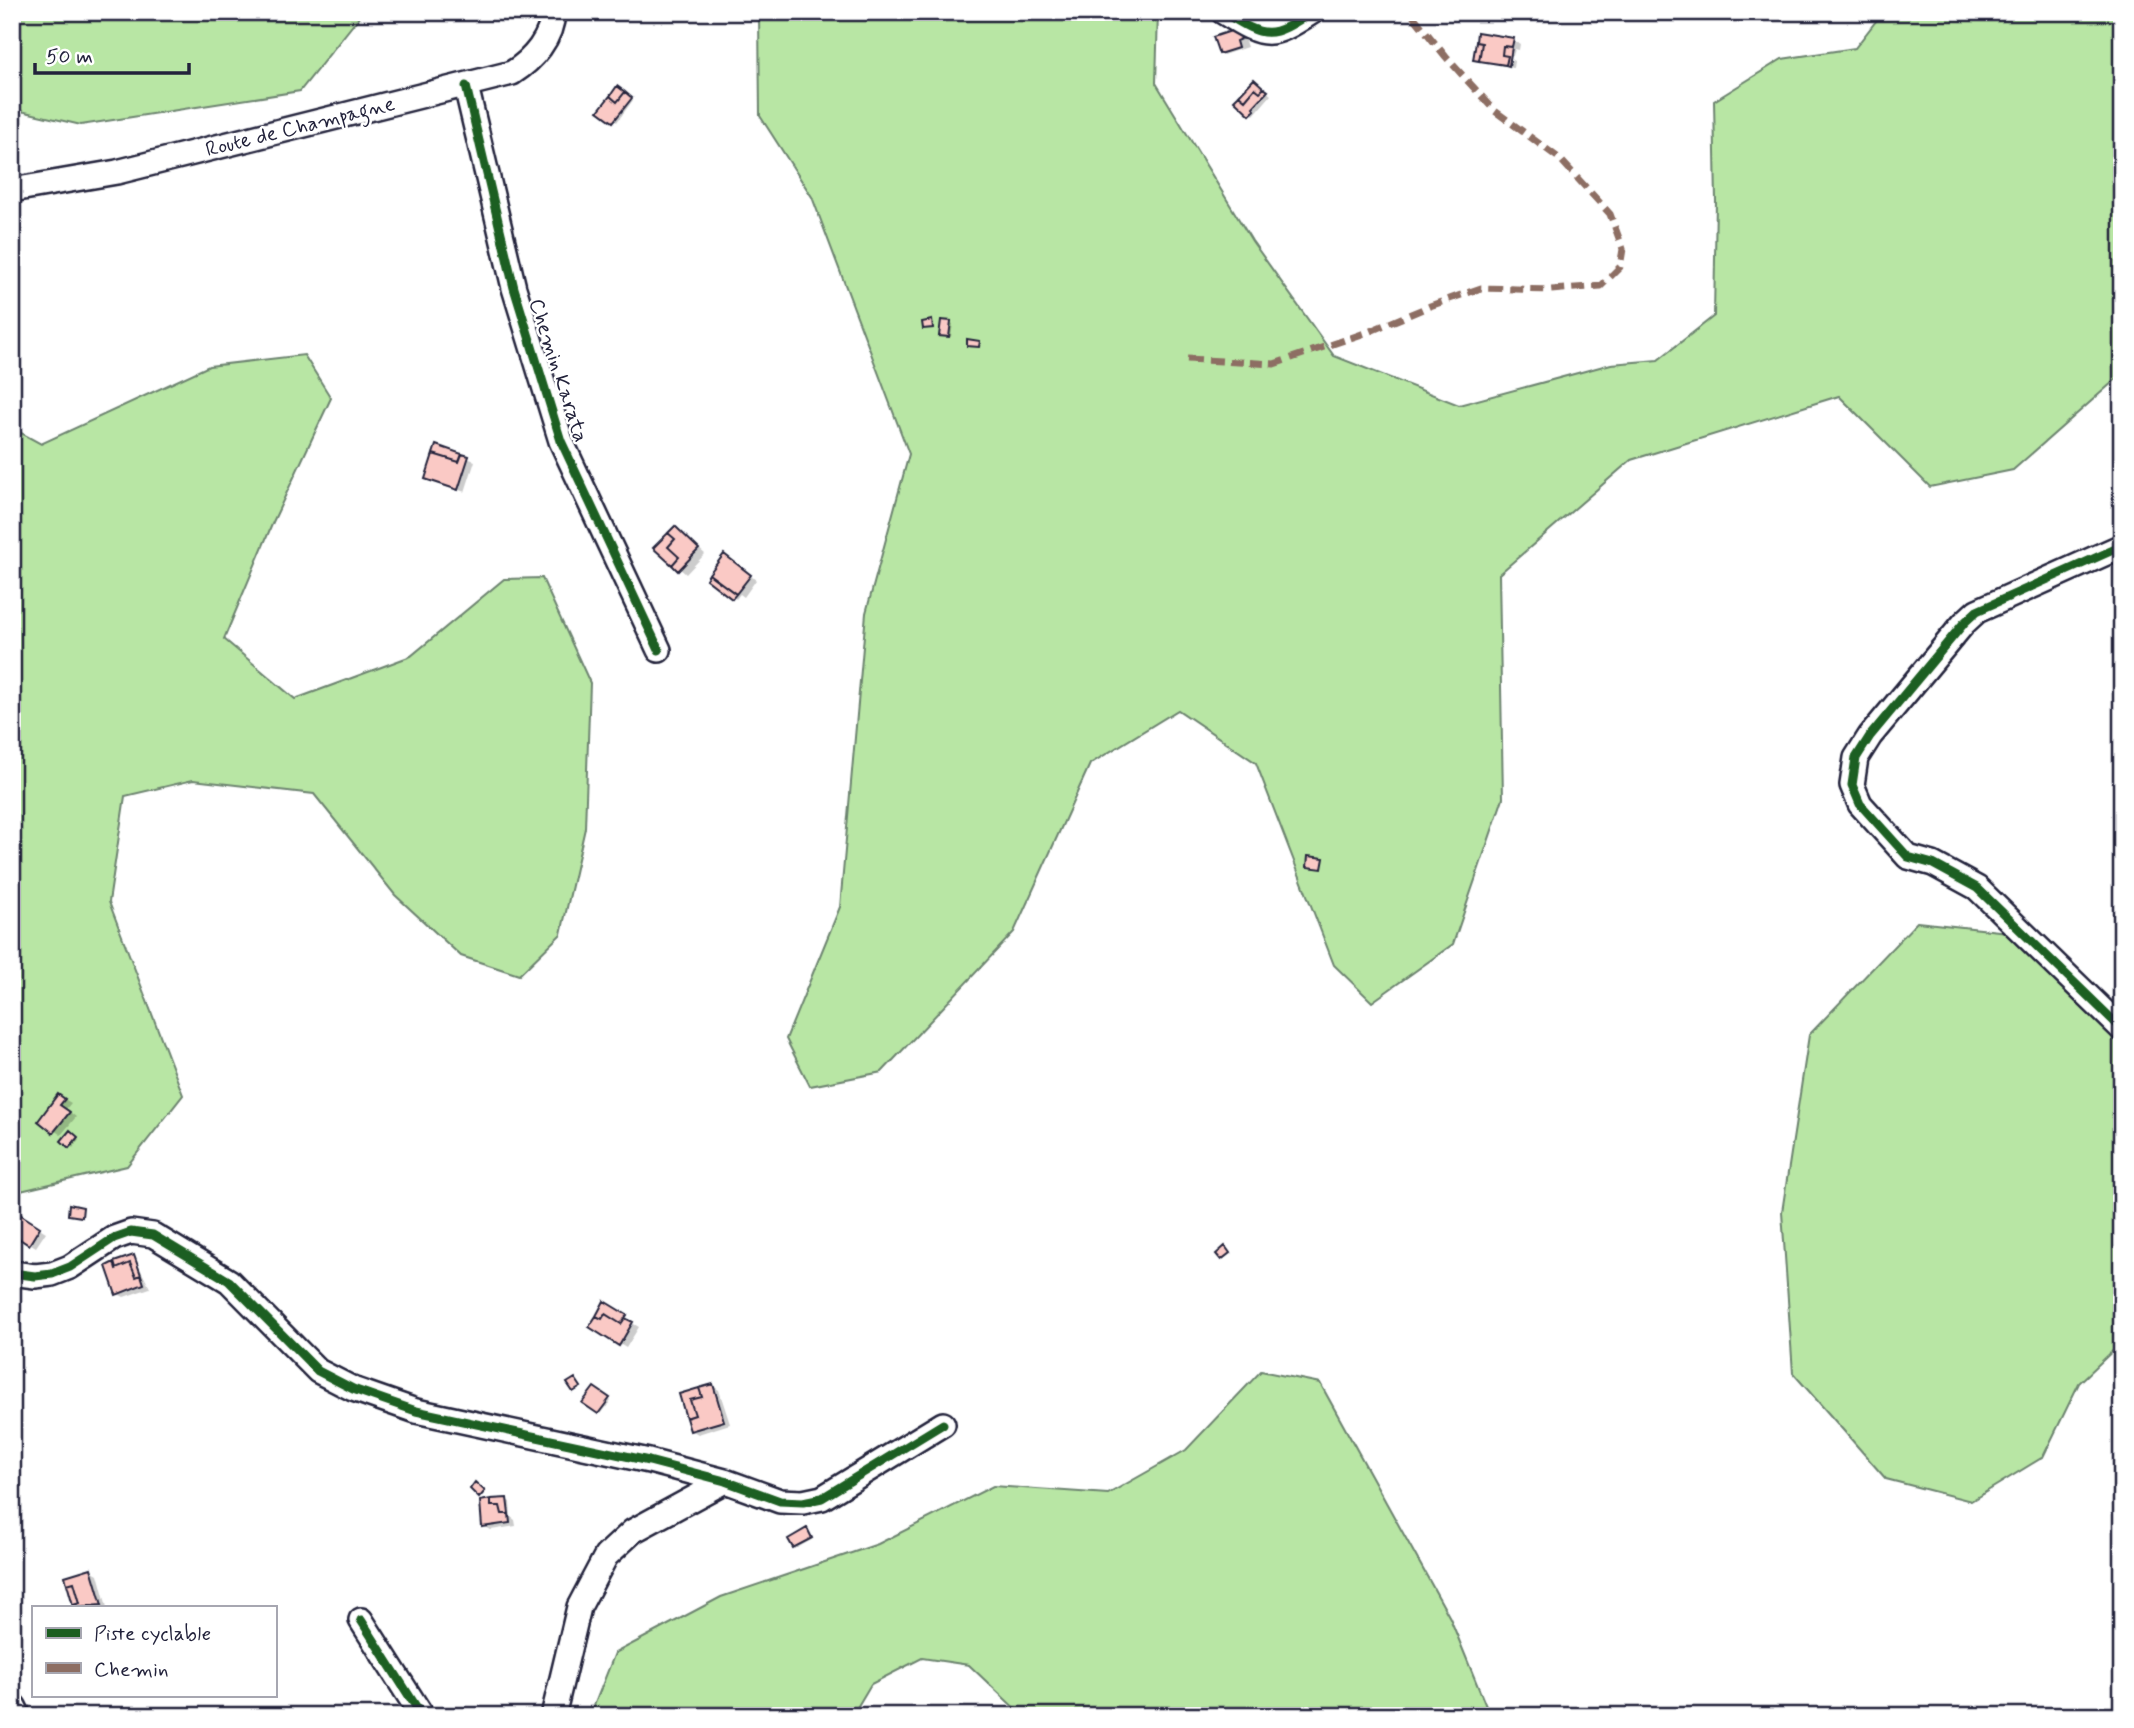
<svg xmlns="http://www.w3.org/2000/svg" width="2134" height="1728" font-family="Mynerve,sans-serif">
<rect width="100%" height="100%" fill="#fff"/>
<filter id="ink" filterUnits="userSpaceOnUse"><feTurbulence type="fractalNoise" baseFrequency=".0143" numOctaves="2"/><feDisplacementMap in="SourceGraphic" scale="14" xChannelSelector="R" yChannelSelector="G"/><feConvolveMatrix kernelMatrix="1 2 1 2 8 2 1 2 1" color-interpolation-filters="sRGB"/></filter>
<g filter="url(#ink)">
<path fill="#b8e6a4" stroke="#6d8470" stroke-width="2" d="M12,12H363L300,91L81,125L12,109Z
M759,12H1158L1156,83L1252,241L1334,356L1459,405L1611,364L1658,360L1714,316L1716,201L1714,101L1782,59L1855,48L1883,12H2122V374L2013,470L1930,487L1839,396L1631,460L1499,574L1503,798L1453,944L1372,1002L1334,965L1256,763L1178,710L1090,764L1014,932L882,1072L810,1086L786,1039L840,907L866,613L909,454L812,197L760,116Z
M304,355L331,398L273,522L224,639L295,699L411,656L504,579L542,578L590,683L585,828L561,934L519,975L461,956L395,895L314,794L193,780L125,796L109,902L183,1095L127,1166L12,1193V428L41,444L209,366Z
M1917,922L2026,934L2122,1015V1342L2079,1383L2043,1457L1971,1501L1886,1479L1793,1373L1782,1212L1809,1035Z
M1261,1371L1320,1383L1450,1618L1490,1716H1023L969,1665L922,1658L871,1684L852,1716H590L615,1653L721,1597L878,1544L993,1486L1108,1494L1186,1450Z"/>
<path fill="#0003" d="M1284,12H1288L1292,18L1278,23L1274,18Z
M1242,32L1247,47L1223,55L1221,53Z
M1513,40L1520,44L1519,50L1515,49L1513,56L1503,55L1514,61L1513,68L1484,61Z
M1257,83L1271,95L1254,115L1251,113Z
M618,89L633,100L617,122L601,111Z
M951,323L953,324L951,337L943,336Z
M437,447L475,461L465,492L433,481Z
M675,528L705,554L686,574L656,548Z
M731,560L756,580L744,597L740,594L736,599L708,578Z
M59,1096L71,1103L66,1109L76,1117L61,1135L40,1120Z
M73,1134L79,1140L73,1148L64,1141Z
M12,1141L19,1144L16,1150L12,1148Z
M12,1211L46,1232L36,1247L13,1233Z
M134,1257L150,1288L124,1297L118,1294Z
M605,1304L628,1318L627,1320L639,1327L626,1348L591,1327Z
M713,1386L719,1390L730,1424L698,1434L691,1430Z
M594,1389L611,1401L601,1414L585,1403Z
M507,1500L510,1502L511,1517L515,1520L516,1526L491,1530L484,1526Z
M807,1530L813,1539L797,1548L794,1547Z
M91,1570L98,1574L107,1607H76L67,1577Z"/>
<path fill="#fac9c5" stroke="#22223b" stroke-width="2" d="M1240,28L1243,38L1236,41L1238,48L1219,54L1213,37Z
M1477,32L1514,38L1512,47L1503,46L1502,55L1508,56L1506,65L1479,61L1482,43L1476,42Z
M1476,42L1482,43L1479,61L1473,60Z
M1503,46L1512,47L1509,66L1506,65L1508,56L1502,55Z
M1254,79L1264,88L1260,92L1255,88L1245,100L1239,95Z
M617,86L625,92L617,102L610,96Z
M1255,88L1260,92L1264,88L1268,91L1253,107L1255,110L1250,115L1234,100L1239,95L1245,100Z
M625,92L632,98L613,122L598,111L610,96L617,102Z
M932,320L933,328L923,329L922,322Z
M941,320L951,321L949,337L939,336Z
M967,339L980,341L979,347L967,346Z
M436,445L462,454L459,462L433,454Z
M433,454L459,462L462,454L469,456L458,490L425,479Z
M675,526L699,549L678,571L672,565L679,557L668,547L675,539L668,533Z
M668,533L675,539L668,547L679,557L672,565L653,548Z
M724,554L751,575L736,594L709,574Z
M709,574L736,594L732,599L706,579Z
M1308,856L1324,858L1322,869L1307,867Z
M58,1094L65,1099L60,1105L70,1112L53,1133L38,1121Z
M70,1130L78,1137L69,1148L61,1141Z
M69,1204L83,1207L82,1217L68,1215Z
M12,1209L40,1227L29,1245L12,1234Z
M1225,1246L1230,1253L1221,1260L1216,1254Z
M134,1255L141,1275L136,1277L130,1263L116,1269L114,1262Z
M114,1262L116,1269L130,1263L136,1277L141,1275L144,1284L116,1295L106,1266Z
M604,1301L627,1315L621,1324L605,1314L602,1319L596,1316Z
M605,1314L621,1324L625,1318L633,1322L619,1346L589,1327L596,1316L602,1319Z
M575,1378L581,1387L573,1392L567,1383Z
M713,1384L724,1421L690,1431L686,1418L695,1415L690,1400L702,1397L699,1388Z
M594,1387L610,1398L598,1414L582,1403Z
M699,1388L702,1397L690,1400L695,1415L686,1418L679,1394Z
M475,1482L485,1491L479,1498L470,1489Z
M507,1498L509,1514H502L500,1506H491V1499Z
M491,1499V1506H500L502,1514H509L510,1523L482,1527L480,1501Z
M807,1528L812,1538L793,1548L788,1539Z
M91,1568L102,1605L74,1607L73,1605L80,1603L74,1582L67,1584L65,1576Z
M74,1582L80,1603L73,1605L67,1584Z"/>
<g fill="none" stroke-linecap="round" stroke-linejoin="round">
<defs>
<path id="minor" d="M1223,12C1266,39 1270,39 1312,12
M466,86L514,288L561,441L659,650
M12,190L117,172L512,73C533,60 552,38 553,12
M2122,546L1977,611L1964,623L1870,736L1856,758L1852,785L1860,804L1908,857L1933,864L1977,888L2122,1029
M12,1273L35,1276L52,1274L70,1267L114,1238L131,1232L153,1235L229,1281L318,1371L353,1389L416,1411L649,1461L725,1481L780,1501L803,1502L822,1498L943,1424
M361,1620L422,1716
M553,1716L579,1607L606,1556L633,1531L725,1481"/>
<path id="tertiary" d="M12,1708L16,1716"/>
</defs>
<use href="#minor" stroke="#22223b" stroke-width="28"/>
<use href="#tertiary" stroke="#22223b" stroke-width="33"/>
<use href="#minor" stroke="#fff" stroke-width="23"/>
<use href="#tertiary" stroke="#fff" stroke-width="28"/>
<path stroke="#8d6e63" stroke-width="7" stroke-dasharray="14 7" stroke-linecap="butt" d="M1187,359L1274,364L1368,332L1430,306L1481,288L1551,290L1601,286L1620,267L1623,249L1610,214L1560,159L1495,111L1446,57L1410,12"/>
<defs>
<path id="cycleway" d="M1223,12C1266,39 1270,39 1312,12
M466,86L514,288L561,441L659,650
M2122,546L1977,611L1964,623L1870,736L1856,758L1852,785L1860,804L1908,857L1933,864L1977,888L2122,1029
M12,1273L35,1276L52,1274L70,1267L114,1238L131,1232L153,1235L229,1281L318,1371L353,1389L416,1411L649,1461L725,1481L780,1501L803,1502L822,1498L943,1424
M361,1620L422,1716"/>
</defs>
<use href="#cycleway" stroke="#fff" stroke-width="13"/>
<use href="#cycleway" stroke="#1b5e20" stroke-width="9"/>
</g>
</g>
<g text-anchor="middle" stroke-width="5" stroke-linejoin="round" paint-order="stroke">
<g font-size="21" fill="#22223b" stroke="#fff">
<text transform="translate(300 126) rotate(-14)" y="7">Route de Champagne</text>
<text transform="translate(559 370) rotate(72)" y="7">Chemin Karata</text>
</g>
</g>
<rect width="2134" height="1728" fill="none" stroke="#fff" stroke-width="42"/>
<rect x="21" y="21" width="2092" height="1686" fill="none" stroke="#22223b" stroke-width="2.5" filter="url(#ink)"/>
<rect x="32" y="1606" width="245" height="91" fill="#ffffff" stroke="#a7a7b1" stroke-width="2"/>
<rect x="46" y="1628" width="35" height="10" fill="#1b5e20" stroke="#a7a7b1" stroke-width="2"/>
<text x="94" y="1640" font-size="21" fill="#22223b">Piste cyclable</text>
<rect x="46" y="1663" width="35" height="10" fill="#8d6e63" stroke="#a7a7b1" stroke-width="2"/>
<text x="94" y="1676" font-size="21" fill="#22223b">Chemin</text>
<path d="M35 63v10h154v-10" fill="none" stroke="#22223b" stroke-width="3.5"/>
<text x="46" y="63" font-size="21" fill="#22223b" stroke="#ffffff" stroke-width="5" paint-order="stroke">50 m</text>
</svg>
